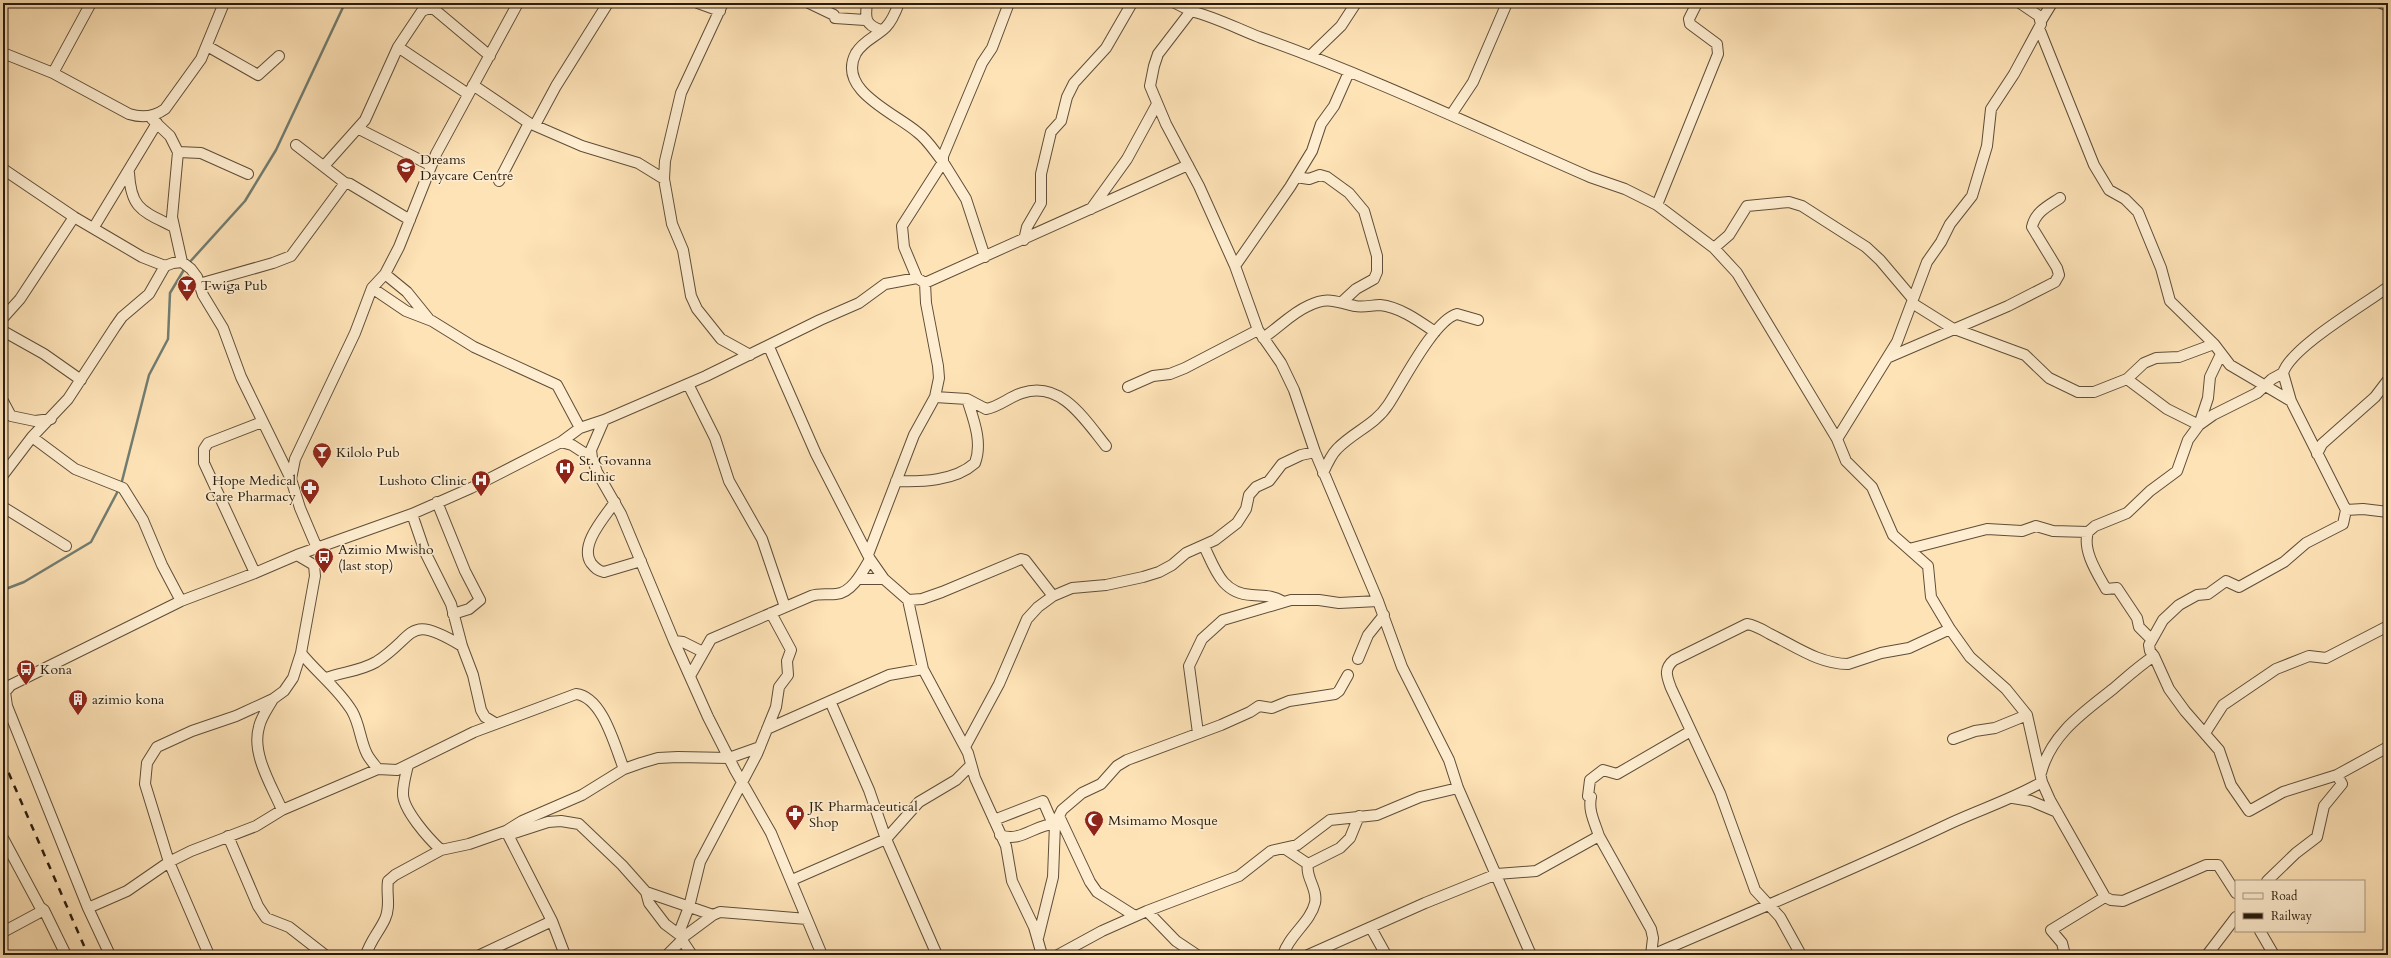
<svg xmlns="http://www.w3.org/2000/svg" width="2391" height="958" font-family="Cardo,serif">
<rect width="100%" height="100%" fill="#fee3b7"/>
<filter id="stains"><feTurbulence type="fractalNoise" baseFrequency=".005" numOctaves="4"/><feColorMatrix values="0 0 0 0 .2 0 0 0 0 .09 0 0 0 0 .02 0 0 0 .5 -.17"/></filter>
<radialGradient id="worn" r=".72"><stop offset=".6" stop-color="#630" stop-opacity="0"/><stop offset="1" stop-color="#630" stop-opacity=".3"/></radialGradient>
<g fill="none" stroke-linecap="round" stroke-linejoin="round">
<path stroke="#717d72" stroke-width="2.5" d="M188,264L245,201L276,150L345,3
M121,485L149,375L168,339L170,293L185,268
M3,590L24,582L91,542L119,489"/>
<defs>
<path id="street" d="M698,3L720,11
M723,3L681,93L665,161L664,179L672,224L683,250L691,296L697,309L721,339L750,355
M809,3L834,15L835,18L865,20
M867,3C865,18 865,25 881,30
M899,3C896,11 892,21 886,27C876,37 864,40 856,53C836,90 895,113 917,132C927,139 935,152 943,162L902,226L904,247L917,278
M1175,3L1191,11
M2381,3L2388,6
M2041,21L2052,3
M2039,28L2094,165L2109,190L2125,199L2138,212L2161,268L2170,301L2214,344L2230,365L2291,401
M207,46L258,75L279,56
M398,47L468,94
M3,53L53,73L129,114C142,118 154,117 165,109L201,59L224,3
M1310,56L1341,26L1356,3
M53,73L91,3
M473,85L529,123L582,146L638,163L664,179
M1451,115L1473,82L1507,3
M152,119L170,136L178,152L201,153L248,174
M535,125L556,86L608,3
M359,129L430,165
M296,145L345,183
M178,152L172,217L182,262
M324,166L365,120L398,47L422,11L427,9H434L490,56
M3,169L74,217L142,257L165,266L173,263L182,262L191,269L197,277L203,295L223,328L241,377L291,479
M129,173C131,210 143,211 174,227
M1296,177L1309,179L1320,175L1327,177L1349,193L1364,211L1377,256V272L1374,279L1356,289L1342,302
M499,181L529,123
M1657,205L1718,54L1717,44L1690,24L1689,19L1697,3
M1091,209L1127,159L1157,104
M94,227L157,123
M1024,240L1027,227L1041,203V174L1051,132L1061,121L1067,97L1074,83L1106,48L1132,3
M1714,248L1729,235L1747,206L1789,202L1802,206L1866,247L1880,260L1913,299
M985,257L966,199L943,162V156L982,63L992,48L1009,3
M1235,266L1290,187L1312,151L1321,124L1334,106L1349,72
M385,274L407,292L428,318
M199,284L273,263L291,256L345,183L350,184L410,220
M2388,287C2364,305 2291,347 2283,373L2291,401L2346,510L2343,524L2306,543L2284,562L2239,587L2226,581L2208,594L2197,595L2179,605L2163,620L2149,645L2150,651L2154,656L2169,689L2185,711L2219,750L2231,785L2249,811L2283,792L2337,775L2388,747
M372,288L406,311L432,321L474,347L557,385L580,428
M1912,303L1952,328L2025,355L2049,378L2078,392H2094L2127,379L2144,363L2156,358L2179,357L2214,344
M3,318L20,299L74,217
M3,331L44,354L81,380
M1263,338C1278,328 1292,313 1308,306C1329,296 1335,302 1355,306C1363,308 1372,305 1380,305C1400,307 1419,321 1435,332
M769,347L816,454L870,559L884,579L908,600L923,669L968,753L975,778L1006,846L1012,881L1034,927L1042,955
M1887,358L2008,306L2055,282L2059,275L2057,268L2032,227C2035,212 2048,206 2060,198
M2127,379L2167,409L2199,425L2208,398L2210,377L2221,354
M688,384L715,438L729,481L762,539L785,607
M1128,387L1153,376L1170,374L1185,368L1258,330
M935,397L967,399L986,409C999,407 1009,397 1022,393C1061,380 1085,420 1106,446
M3,401L11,416L35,421L51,419
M604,420L591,450L592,458L597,472L621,514L674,641L708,717L735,770L771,833L822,955
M32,437L75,469L123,488L143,520L162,565L181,601
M1837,439L1897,342L1927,262L1941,242L1950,224L1972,196L1987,146L1991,109L2014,74L2041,24L2039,16L2020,3
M561,442L572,445L592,458
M2317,454L2322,444L2375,397L2388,380
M1323,473C1327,464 1331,455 1337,449C1353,432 1375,425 1388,405C1402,384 1434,320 1457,314L1478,320
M3,475L32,437L68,399L115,327L122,317L149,294L165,266
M896,481C922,482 955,481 975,463C983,442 973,418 967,399
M437,502L465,571L480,600L469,609L453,614
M615,502C604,518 579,545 591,563C595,568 598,571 604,572L641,561
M3,507L66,546
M2346,510L2363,509L2388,512
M412,514L425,552L451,604L462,646L473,675L481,710L485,717L495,723
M1204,546C1215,569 1222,594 1252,595C1263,596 1272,595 1282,601
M317,548L300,508L291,479L295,459L355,333L372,288L385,274L399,247L436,154L518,3
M1909,549L1987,529L2022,531L2036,526L2053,531L2088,532
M869,552L914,435L935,397L939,378L938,366L926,303L925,283
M255,573L204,463V449L208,443L262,422
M858,579H884
M908,600L922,599L942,592L1021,559L1025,560L1053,596
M2151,639L2139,627L2137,618L2117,588L2106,589C2097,573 2082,550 2088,532L2095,526L2127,513L2150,491L2177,471L2188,440L2199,425L2213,415L2257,393L2272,379L2283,373
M674,641L683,642L703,652
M301,653C317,673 338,688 352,711C360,725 360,740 367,754C370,760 375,765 378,769L397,770L474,732L576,694C603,697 615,747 624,769
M1358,659L1368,635L1384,615
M690,676L711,639L811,596C820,593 827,595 836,594C852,593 863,571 870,559
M326,678C342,672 361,671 376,662C417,636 406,612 462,646
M273,699C268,708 261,717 259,727C251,754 272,786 282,810
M830,701L869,790L886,839L937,955
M767,729L889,675L923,669
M1198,733L1189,666L1202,639L1223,620L1291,600H1319L1339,603L1378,601
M2205,733L2223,705L2276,669L2309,656L2326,658L2388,626
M1953,739L1975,731L1995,728L2027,715
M965,747L999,684L1027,619L1038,607L1053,596L1072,588L1106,585L1143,577L1159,572L1172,565L1186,553L1215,540L1237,523L1246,509L1249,495L1256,487L1269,481L1282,464L1301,455L1315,452
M408,765C406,774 403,784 403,793C402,809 429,839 441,850L469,844L506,831L522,821L582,795L624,769L641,763L658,758L678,757L729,758L760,747
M2041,773C2051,734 2084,712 2113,689C2127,677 2139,666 2154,656
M2013,798L2031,801L2057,812
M1059,816L1090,882L1097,892L1135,916
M994,820L1043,801L1053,824
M506,831L552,921L565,955
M508,835L548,822L561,821L579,824L622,865L646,892L649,903L665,924L681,936
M1000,835C1021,843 1035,824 1055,824
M228,836L258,906L266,918L289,927L325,955
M3,838L40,907L44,910L66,955
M1284,848L1308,864
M792,880L886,839L919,802L956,780L971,765
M2267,881L2296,853L2317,837L2324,806L2342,784L2337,775
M646,892L713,915
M88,908L127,891L169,862L191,851L256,826L282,810L378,769
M1147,911L1176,941L1197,955
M1371,928L1386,955
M2260,931L2274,955
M3,932L44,910
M682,938L713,915L720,912L807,919
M1038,938L1053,877L1055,824L1062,810L1082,793L1101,784L1117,766L1127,760L1221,725L1250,712L1259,706L1272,708L1289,701L1335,694L1339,691L1348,675
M110,955L88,908L7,706L5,692L11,685L181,601L255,573L297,555L412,514L471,488L561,442L580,428L604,420L706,376L820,320L859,303L885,284L917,278L925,283L1188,165
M209,955L169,862L145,784L147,763L157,747L192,731L236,716L273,699L284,691L293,678L301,653L315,576L314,565L297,555
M366,955C370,941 379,932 385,919C391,906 386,894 388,881L395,875L441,850
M480,955L552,921
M667,955L682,940
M692,955L682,940L680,930L689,907L700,862L757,754L776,707L779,687L788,675L787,661L791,650L771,613
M1058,955L1102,931L1147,911L1239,876L1271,851L1297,845L1330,820L1377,815L1420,797L1458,788
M1283,955C1289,935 1310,923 1315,903C1318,889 1305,877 1308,864L1340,848L1350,838L1359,816
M1308,955L1425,903L1497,874L1536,871L1599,836
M1531,955L1458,788L1449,760L1402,667L1378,601L1315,452L1294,390L1281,363L1258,330L1235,266L1199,186L1166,124L1150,86L1154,66L1158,54L1191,11C1215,17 1236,28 1259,37C1372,77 1480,129 1590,177L1625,189L1657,205L1714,248L1737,273L1837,439L1846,461L1872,487L1893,535L1928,566L1931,597L1950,629L1970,657L2006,689L2027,715L2042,782L2050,800L2105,897L2111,900L2123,901L2206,865H2218L2236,893
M1651,955L1653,938L1651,929L1599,836C1595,823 1588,811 1591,797L1588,796L1590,780L1603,770L1617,774L1691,731
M1652,955C1752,912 1852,870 1951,823C1981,809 2013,799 2042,782
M1801,955L1780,917L1755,890L1720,793L1671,688C1667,677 1663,669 1674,660L1747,624C1755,625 1763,630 1770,634C1795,646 1819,664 1848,664L1881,653L1909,648L1950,629
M2065,955L2062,943L2051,930L2105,897
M2207,955L2236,917
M2384,955L2388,953"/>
</defs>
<use href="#street" stroke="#5e4e38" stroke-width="12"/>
<use href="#street" stroke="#feedd0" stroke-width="10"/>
<path stroke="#281c0e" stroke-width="2.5" stroke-dasharray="7 7" stroke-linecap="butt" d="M3,760L88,955"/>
</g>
<defs>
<symbol id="school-pin" viewBox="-11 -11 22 30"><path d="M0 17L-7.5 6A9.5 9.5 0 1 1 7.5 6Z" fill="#8f2418" stroke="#feedd0"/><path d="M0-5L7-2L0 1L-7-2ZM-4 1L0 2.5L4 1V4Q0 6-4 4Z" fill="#fff"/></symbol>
<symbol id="bar-pin" viewBox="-11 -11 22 30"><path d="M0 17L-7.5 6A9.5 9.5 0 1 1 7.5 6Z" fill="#8f2418" stroke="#feedd0"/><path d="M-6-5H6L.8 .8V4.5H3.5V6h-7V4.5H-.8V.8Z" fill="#fff"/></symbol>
<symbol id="hospital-pin" viewBox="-11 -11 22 30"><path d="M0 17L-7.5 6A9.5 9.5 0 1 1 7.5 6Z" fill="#8f2418" stroke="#feedd0"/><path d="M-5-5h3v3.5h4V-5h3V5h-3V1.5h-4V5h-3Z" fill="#fff"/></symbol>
<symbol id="pharmacy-pin" viewBox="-11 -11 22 30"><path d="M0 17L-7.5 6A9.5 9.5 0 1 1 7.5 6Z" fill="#8f2418" stroke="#feedd0"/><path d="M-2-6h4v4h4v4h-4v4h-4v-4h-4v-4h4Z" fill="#fff"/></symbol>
<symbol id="bus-pin" viewBox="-11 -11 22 30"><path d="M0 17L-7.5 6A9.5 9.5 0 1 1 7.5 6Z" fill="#8f2418" stroke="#feedd0"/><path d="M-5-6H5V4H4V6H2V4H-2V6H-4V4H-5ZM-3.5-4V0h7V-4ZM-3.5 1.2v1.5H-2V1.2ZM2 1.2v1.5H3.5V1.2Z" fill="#fff"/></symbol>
<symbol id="building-pin" viewBox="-11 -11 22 30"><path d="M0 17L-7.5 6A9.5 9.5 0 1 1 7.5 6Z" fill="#8f2418" stroke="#feedd0"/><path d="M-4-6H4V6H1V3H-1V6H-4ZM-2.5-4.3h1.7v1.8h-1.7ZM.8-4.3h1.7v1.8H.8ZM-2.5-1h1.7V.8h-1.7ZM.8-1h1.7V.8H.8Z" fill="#fff"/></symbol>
<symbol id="mosque-pin" viewBox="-11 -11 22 30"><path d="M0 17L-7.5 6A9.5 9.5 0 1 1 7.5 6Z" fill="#8f2418" stroke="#feedd0"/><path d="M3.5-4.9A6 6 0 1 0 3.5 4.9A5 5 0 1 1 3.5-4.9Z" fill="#fff"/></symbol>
</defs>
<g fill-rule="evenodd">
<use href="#school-pin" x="395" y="156" width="22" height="30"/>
<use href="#bar-pin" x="176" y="274" width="22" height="30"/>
<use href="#bar-pin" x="311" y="441" width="22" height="30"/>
<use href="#hospital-pin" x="554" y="457" width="22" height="30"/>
<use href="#hospital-pin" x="470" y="469" width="22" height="30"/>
<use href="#pharmacy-pin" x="299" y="477" width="22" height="30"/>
<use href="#bus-pin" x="313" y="546" width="22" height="30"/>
<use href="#bus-pin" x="15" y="658" width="22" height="30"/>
<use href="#building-pin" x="67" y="688" width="22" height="30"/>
<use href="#pharmacy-pin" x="784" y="803" width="22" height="30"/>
<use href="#mosque-pin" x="1083" y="809" width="22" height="30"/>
</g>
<g text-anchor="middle" stroke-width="3.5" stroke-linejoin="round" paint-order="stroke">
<g font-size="14" fill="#281c0e" stroke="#feedd0" text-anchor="start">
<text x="420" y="164">Dreams<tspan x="420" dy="16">Daycare Centre</tspan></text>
<text x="201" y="290">Twiga Pub</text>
<text x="336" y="457">Kilolo Pub</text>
<text x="579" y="465">St. Govanna<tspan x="579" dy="16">Clinic</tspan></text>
<text x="296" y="485" text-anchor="end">Hope Medical<tspan x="296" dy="16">Care Pharmacy</tspan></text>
<text x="467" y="485" text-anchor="end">Lushoto Clinic</text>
<text x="338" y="554">Azimio Mwisho<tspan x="338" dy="16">(last stop)</tspan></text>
<text x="40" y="674">Kona</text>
<text x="92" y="704">azimio kona</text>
<text x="809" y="811">JK Pharmaceutical<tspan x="809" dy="16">Shop</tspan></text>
<text x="1108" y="825">Msimamo Mosque</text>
</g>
</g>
<rect width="2391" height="958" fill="none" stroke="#fee3b7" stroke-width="16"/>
<rect x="4" y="4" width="2383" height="950" fill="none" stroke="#281c0e" stroke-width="2"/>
<rect x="8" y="8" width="2375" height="942" fill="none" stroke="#281c0e"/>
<rect x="2235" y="880" width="130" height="52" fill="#feedd0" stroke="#a89982"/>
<rect x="2243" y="893" width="20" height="6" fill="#feedd0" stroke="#a89982"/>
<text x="2271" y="900" font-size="12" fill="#281c0e">Road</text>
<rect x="2243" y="913" width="20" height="6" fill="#281c0e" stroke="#a89982"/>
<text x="2271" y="920" font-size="12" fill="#281c0e">Railway</text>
<rect width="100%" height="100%" filter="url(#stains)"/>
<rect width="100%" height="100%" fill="url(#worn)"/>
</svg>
